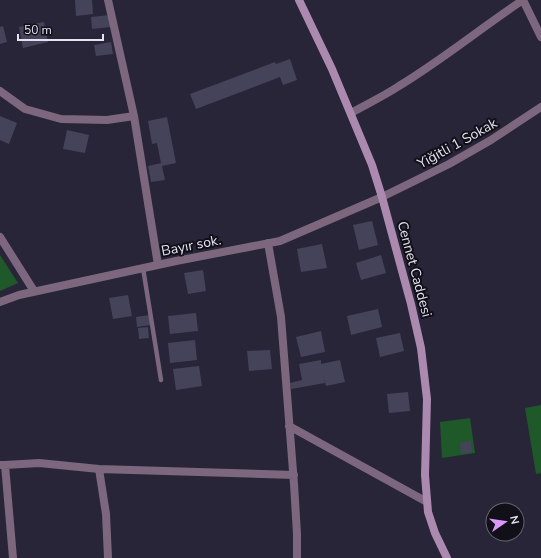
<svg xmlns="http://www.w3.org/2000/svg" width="541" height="558" font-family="'Nunito Sans',sans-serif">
<rect width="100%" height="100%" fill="#282539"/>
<path fill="#1f592a" d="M0,255L18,283L0,291Z
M541,405V473L536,474L525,408Z
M470,418L475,453L442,458L440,422Z"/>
<path fill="#444359" d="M75,0H92L93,14L76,16Z
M110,15L111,27L92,29L91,17Z
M44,22L48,42L23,48L19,27Z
M3,26L7,42L0,44V27Z
M111,42L113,54L96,56L94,45Z
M290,59L297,80L283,85L280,77L196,109L190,94L275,62L276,64Z
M0,116L17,123L9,144L0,140Z
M167,117L176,163L162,166L165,180L151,182L148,166L161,163L157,143L152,144L148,121Z
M67,130L89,135L85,153L63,149Z
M372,221L378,245L359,250L353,225Z
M322,244L327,268L301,272L297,249Z
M381,255L386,273L361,280L356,263Z
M203,270L206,291L188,294L184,273Z
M128,295L132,316L113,319L109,298Z
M378,309L382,327L351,335L347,316Z
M196,313L198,331L170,334L168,316Z
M150,315L151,325L137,327L136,317Z
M148,327L149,338L139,339L138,328Z
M321,331L325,352L301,357L296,337Z
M400,333L404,351L380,357L376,338Z
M195,340L197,360L170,363L168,343Z
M270,350L272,369L249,371L247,351Z
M321,360V364L340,360L345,382L326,386L323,374L325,383L291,389L290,383L302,380L299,364Z
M199,366L202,386L176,390L173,369Z
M408,392L410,411L389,413L387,394Z
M471,441L472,452L461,454L460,443Z"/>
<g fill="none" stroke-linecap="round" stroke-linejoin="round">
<path stroke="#7c677e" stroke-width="4.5" d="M143,268L161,380"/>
<path stroke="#7c677e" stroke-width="8" d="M108,0L134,116L158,265
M523,0L541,37
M0,91L25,109L61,119L107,120L134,116
M351,113C367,104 384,96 399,86C442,60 481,28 523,0
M0,237L34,291
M268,243L281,317L294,484L297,534V558
M0,302L19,295L176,261L280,241L382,197L449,164L491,140L541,107
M289,426L427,502
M0,465H5L13,558
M5,465L39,463L99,469L294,475
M99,469L106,514L108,558"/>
<path stroke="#ac8ab0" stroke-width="8" d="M299,0L332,69L372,165L382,197L411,304L421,348L427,399L425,475L428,512L435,533L447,558"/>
</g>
<g text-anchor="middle" stroke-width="4" stroke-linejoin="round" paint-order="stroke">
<g font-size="14" fill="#e5e3f1" stroke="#110f18">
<text transform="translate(457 143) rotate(-29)" y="5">Yiğitli 1 Sokak</text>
<text transform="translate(191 245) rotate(-11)" y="5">Bayır sok.</text>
<text transform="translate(415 269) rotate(75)" y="5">Cennet Caddesi</text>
</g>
</g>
<g transform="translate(505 522) rotate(77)"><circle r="19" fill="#110f18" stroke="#66646f"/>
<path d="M0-3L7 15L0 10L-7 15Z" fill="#d99af7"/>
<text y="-6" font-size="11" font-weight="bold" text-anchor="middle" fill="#e5e3f1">N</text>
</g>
<path d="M18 34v6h85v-6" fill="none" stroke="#e5e3f1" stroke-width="2"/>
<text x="24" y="34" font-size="12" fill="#e5e3f1" stroke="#110f18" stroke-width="3" paint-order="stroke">50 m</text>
</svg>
